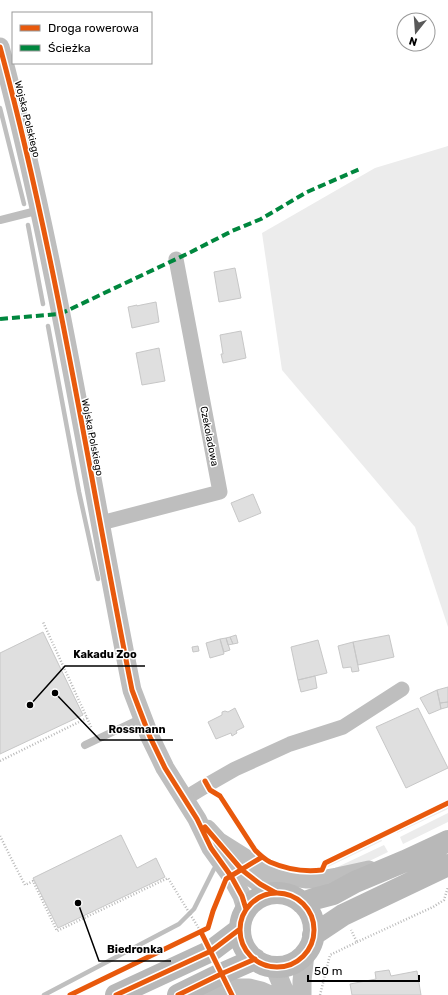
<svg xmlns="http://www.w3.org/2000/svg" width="448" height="995" font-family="Rubik,sans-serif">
<rect width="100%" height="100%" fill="#fff"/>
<path fill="#ececec" d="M448,146V627L415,527L282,370L262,233L375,168Z
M448,806V809L397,833L396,831L430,814Z
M448,813V822L403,844L400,837Z
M381,839L382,841L328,867L327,865Z
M384,845L388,852L353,869L329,871Z"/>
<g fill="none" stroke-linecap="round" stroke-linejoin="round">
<path stroke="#bfbfbf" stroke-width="4.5" d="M0,108L24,204
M28,225L43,304
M48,326L79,492L98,579
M44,995L179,924L194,909L214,869"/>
</g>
<path fill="#dfdfdf" stroke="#c7c7c7" d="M235,268L241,298L219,302L214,272Z
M156,302L159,322L132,328L128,307L137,305V306L141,305Z
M241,331L246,358L223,363L221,354H223L220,335Z
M159,348L165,381L142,385L136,353Z
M253,494L261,513L239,522L231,503Z
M43,632L83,715L0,754V653Z
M236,635L238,643L233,644L230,637Z
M389,635L394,657L358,665L353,642Z
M230,637L233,644L228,645L226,638Z
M226,638L230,650L224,652L220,639Z
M220,639L224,654L210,658L206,643Z
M318,640L327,673L298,680L291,647Z
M353,642L359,671L352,672L351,667L343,668L338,646Z
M198,646L199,651L193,652L192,647Z
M315,676L317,688L301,692L298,680Z
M448,687V702L440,703L437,690Z
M437,690L441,709L429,714L420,698Z
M448,702V707L441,709L440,703Z
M235,708L244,727L236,731L237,733L232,736L231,733L216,739L208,722L222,715V712L225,711L228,712Z
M418,708L448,768L406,788L376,727Z
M121,835L137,868L156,858L165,877L58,928L33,878Z
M389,970L391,976L417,971L421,995H352L350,984L376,979L375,972Z"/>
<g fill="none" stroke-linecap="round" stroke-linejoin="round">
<path stroke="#b9b9b9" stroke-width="2.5" stroke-dasharray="1 2" stroke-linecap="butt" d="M87,718L92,729
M0,761L87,718L43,622
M0,836L13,862L25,885L33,881L57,931L168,878L201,932
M357,942L433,907L444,900L448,887
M320,995L330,955L357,942L351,930"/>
<path stroke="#bebebe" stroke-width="8" d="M0,220L40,210
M85,745L142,718"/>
<path stroke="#bebebe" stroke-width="15" d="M101,523L220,492L176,259
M184,799L207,785L235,769L290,744L343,727L402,689"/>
<path stroke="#bebebe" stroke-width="19" d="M0,47C57,258 89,475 132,690L140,711L150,737L165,768L197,819L211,848L231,876L242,896L246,909
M207,829L218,841L261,868L286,876L307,879H326L337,877L369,870
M236,863C247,876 262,885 276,893
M274,966L286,995
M192,988L214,991L238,988H249L261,991L270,995
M302,995V981L305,954"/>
<path stroke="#b8b8b8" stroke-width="22" d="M240 930a37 37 0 1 1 74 0a37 37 0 1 1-74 0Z
M302,903L314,899L333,894L355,882L405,861L448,841
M313,935L343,915L448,865
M116,995L211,951L240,929
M178,995L221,974L255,959"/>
<path stroke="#00873e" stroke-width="4" stroke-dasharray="8 4" stroke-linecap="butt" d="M0,319L60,314L191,252L232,231L261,219L307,192L362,168"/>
<defs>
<path id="cycleway" d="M0,47C57,258 89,475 132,690L140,711L150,737L165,768L197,819L211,848L231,876L242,896L246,909
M205,781L210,790L220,796L255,850C259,854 264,859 270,862C286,869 305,872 322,870L325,863L448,803
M205,827L242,870L260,884L276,893
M240 930a37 37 0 1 1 74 0a37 37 0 1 1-74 0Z
M201,932L232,995
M70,995L208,928L213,911L226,879L262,857
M116,995L211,951L240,929
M178,995L221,974L255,959"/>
</defs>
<use href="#cycleway" stroke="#fff" stroke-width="8"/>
<use href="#cycleway" stroke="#e8590c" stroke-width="5"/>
</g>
<g text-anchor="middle" stroke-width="3" stroke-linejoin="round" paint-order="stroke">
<g font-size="10" fill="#000" stroke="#fff">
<text transform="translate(28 119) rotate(76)" y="4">Wojska Polskiego</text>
<text transform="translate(210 436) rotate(79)" y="4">Czekoladowa</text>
<text transform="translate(93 437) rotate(79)" y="4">Wojska Polskiego</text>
</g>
</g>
<path fill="none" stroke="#000" stroke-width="1.5" d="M30 705L65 666H145M55 693L100 740H173M78 903L99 961H171"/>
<g fill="#000" stroke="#fff" stroke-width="1.5">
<circle cx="30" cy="705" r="4"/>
<circle cx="55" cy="693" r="4"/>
<circle cx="78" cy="903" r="4"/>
</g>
<g font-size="11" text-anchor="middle" font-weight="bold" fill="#000" stroke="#fff" stroke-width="3" stroke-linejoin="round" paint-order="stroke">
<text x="105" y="658">Kakadu Zoo</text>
<text x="137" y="733">Rossmann</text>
<text x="135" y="953">Biedronka</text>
</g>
<rect x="12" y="12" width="140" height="52" fill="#ffffff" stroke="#999999"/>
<rect x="20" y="25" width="20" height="6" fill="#e8590c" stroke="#999999"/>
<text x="48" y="32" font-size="12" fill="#000000">Droga rowerowa</text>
<rect x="20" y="45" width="20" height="6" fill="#00873e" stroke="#999999"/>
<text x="48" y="52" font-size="12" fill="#000000">Ścieżka</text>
<g transform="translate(416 32) rotate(197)"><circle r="19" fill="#ffffff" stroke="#999999"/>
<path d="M0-3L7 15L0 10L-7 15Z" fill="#595959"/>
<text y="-6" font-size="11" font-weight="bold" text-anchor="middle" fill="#000000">N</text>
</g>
<path d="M308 975v6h111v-6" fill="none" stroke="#000000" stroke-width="2"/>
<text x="314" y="975" font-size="12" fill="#000000" stroke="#ffffff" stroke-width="3" paint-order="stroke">50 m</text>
</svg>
